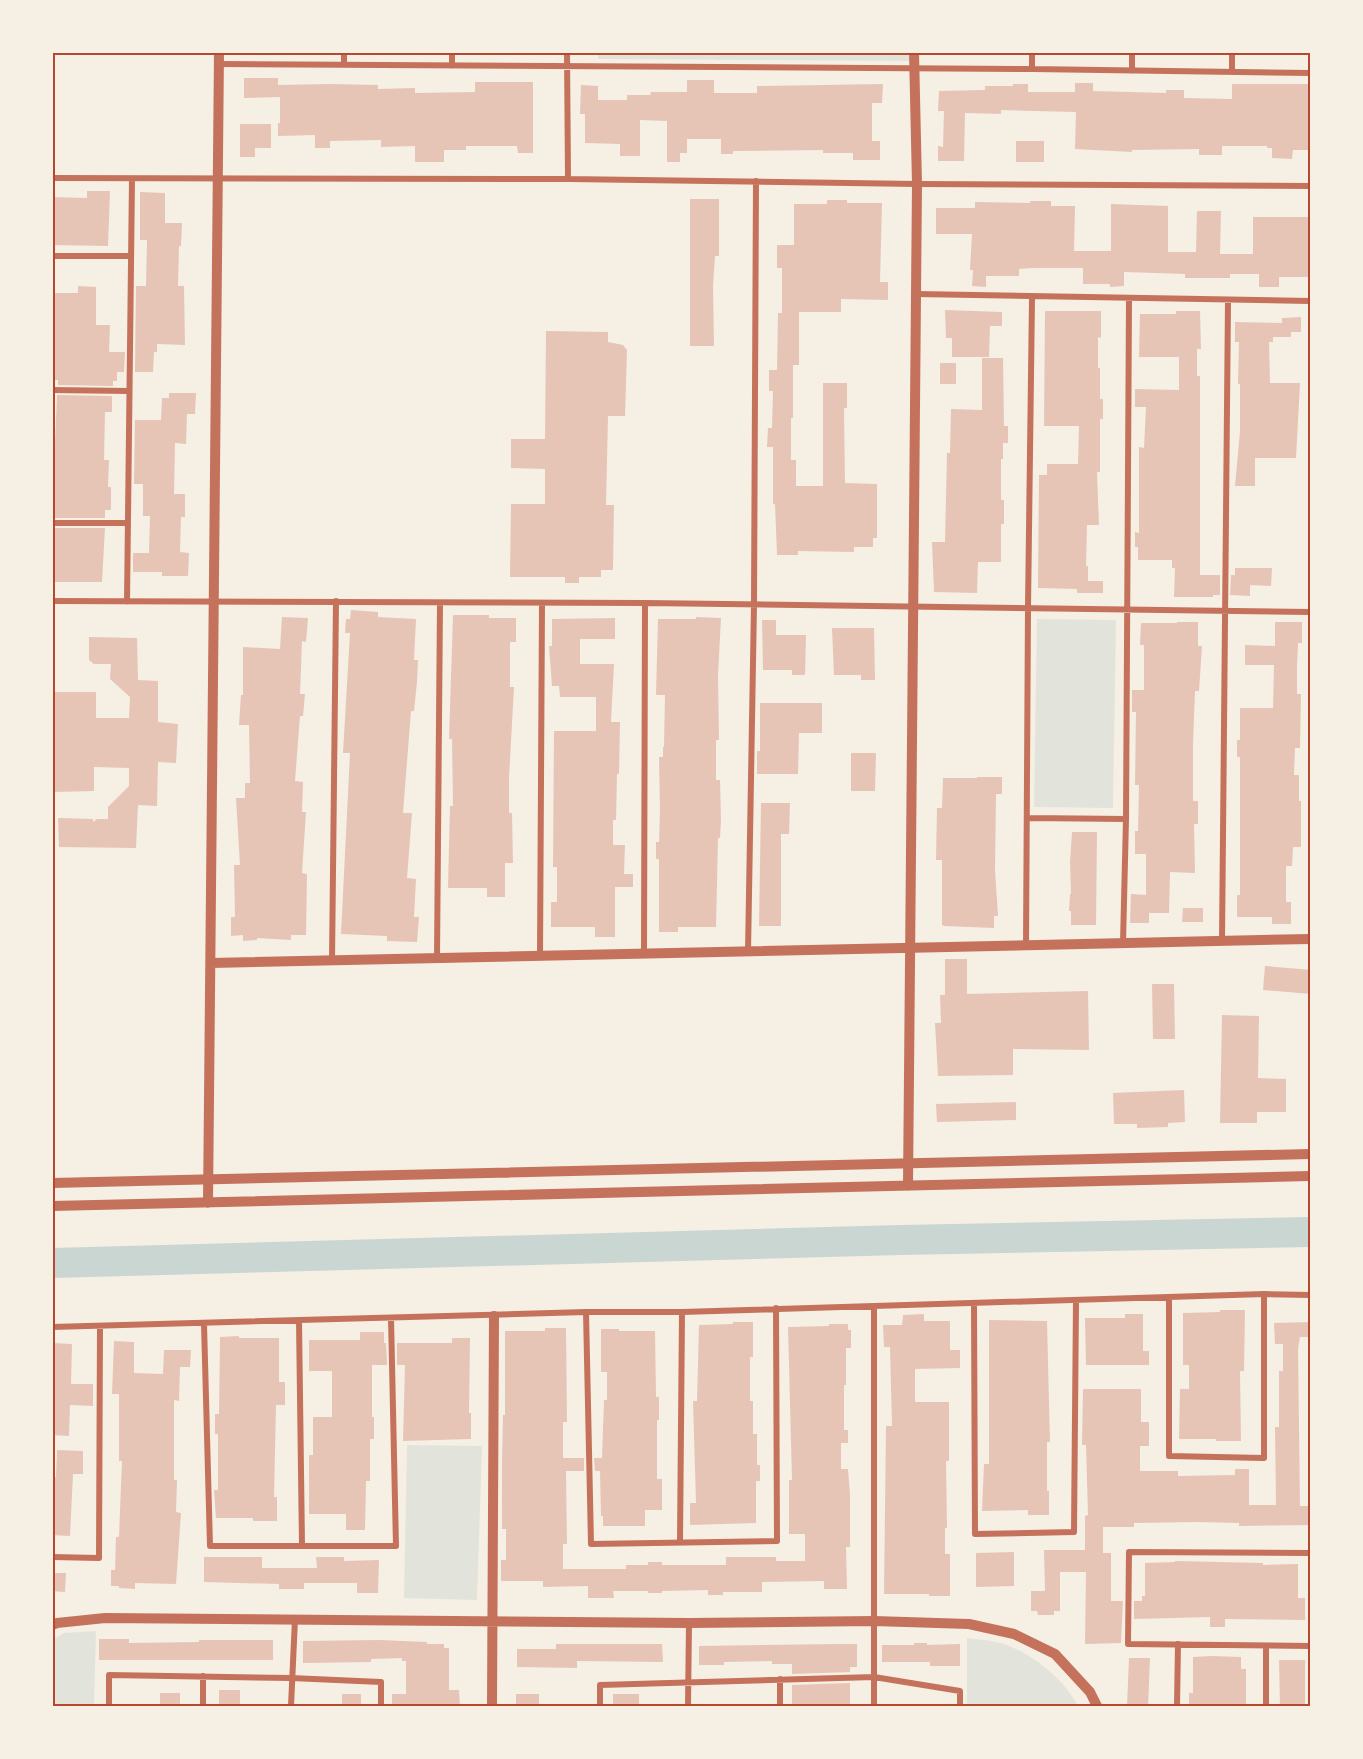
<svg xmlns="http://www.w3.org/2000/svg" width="1363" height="1759" font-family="'Public Sans',sans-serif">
<rect width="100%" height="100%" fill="#f6efe4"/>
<path fill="#e2e4dc" d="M598,52L909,53V61L598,59Z
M1037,619L1116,620L1113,808L1034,807Z
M407,1445L482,1446L477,1600L404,1598Z
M96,1631L94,1706H53V1640L64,1633Z
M967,1638C979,1640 992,1640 1004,1644C1033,1654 1064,1679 1078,1706H967Z"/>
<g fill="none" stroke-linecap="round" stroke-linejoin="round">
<path stroke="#c9d6d2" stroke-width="30" d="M52,1263L901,1240L1310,1232"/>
</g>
<path fill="#e6c5b7" d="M244,78H278V85L329,84L378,85V89L415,88V93L475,92V82H533V153H518L517,146H466V150H444V162H415V146L381,147V140L330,141V148H315V135L278,136V123H280V97L244,98Z
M687,80H714V93H757V86L883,84L882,103H872V141H880V160H853V153H823V150L733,151V154H721V139H687V153H680V162H667V121L640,120V156H620V144L585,143V114H580L581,85L598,86V100H627V95H650L651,92H687Z
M1075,83H1093V91L1166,93V90H1184V98L1232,99V84H1311V150H1293L1292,159L1272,158V148H1267V146H1222V155H1199V149L1132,150V152L1075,149L1076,112L1001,110V114L965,113L964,161H938V146L943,147L944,111H938L939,91L985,90V86H1013V84H1028V92H1075Z
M240,124H271V148H255V157H240Z
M1016,141H1044V162H1016Z
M87,191H110L108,246L52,245V197L87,198Z
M140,192L165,193V223H182L181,246H179L178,286H184L185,345L157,344V352H154L153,372H135L136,286H146L147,240H140Z
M690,199H719V256H715L713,286L714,346H690Z
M827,200H847V203H882L880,282H888V300L841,299V312H799V365H793V418H791V460H796V486H823V383H847V408H844L845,483L877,484V538H873V547H854V552L798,551V555H777L775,504H773V447H767L768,428H772L773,391H769V370H777L778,313H782V268H777V245H794V204H827Z
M1030,201H1051V206H1075L1074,251H1111V204L1168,206V252H1196L1197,211H1221L1220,254H1253V217H1311L1308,277H1279V287H1259V274H1230V278H1185V274L1124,272V286L1110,287V284H1083V268H1033L1019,269V276H986V287L972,286L973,270H970L972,234H936V208H975V202L1030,203Z
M78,286L96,287V325H110L109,352H125L124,372H117V381H113V386L58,385V380H52V293H78Z
M945,310L1002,312V326H990L989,357H952V338H946Z
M1045,311H1101V338L1098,337V368H1100V399H1103V419H1100V472H1097L1099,525H1087L1086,566H1088V581H1103V593H1077V589L1038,588L1039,475H1047V464H1078L1079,426H1044Z
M1176,311H1200L1201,349H1197V376H1200V575H1220V595H1213V597H1174L1175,568H1172V560H1138V547H1135V532L1139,533V447L1144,448L1146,407H1135V389L1179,390V357H1139L1140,314H1176Z
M1301,317V332H1291V337H1273V342H1269L1270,383H1300L1296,458H1255V486H1235L1240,431V384H1238L1239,342H1235V322L1282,323V318Z
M546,331L608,332V342L623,345L627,350L625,416H608L606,505H614L613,570H601V577H579V583H565V577H510L511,504H545V469L511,468V439H545Z
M982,358H1003L1004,426H1008V443H1003V459H1001V500H1004V524H1001V562H978L977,593L934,592L932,542H945L947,453H950L951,409L982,410Z
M940,363H956V384H940Z
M169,393H196L195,414H187L186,444L175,443L174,494H185V517H181L180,552L189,553L188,576H162V572H133V553H149L150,516H143V484H134L135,420H161L162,398H169Z
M57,395L112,396V412H105L104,460H109L108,487H111V510H105V518H52Z
M52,528H105L102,582H52Z
M1235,568H1272L1271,586L1250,585V596L1230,595L1231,575H1235Z
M351,610L378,612V617L416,619L414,660H418L417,682L414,711H411L403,813H412L407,878L416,879L414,917H419L417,942L387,941V936L341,934L350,753H343L350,633H345L346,619H350Z
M453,615H489V618H516V642H510V687H514L509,778V813H512L513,863H505V897H487V888H448L450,806H453L452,739H449Z
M282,617L308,618L306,642L302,641L300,694H305L303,716H300L295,781L303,782L302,812H306L302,873L307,874L306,935H291V940L257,938V940L243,941V935L231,936V917H235L234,865H240L236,798H245V783H250L249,725H239L241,695H243V647L280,649Z
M696,617L721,618L718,675L719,740H716V780H720L721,820L720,838H718L716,927H678V932H659V859H656V842H659L660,811L659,757H663V747H664L665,695H656L658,619H696Z
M615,618V639H580V664H614L611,722H620L619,774H617L616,820H613V845H625L624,874H633V887H615V937H595V927H551V902H557V867H553L554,731H596V697H560L559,686H552L549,646H552V619Z
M762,620H776V635H806L805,675H792V670H763Z
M1177,622H1198V646H1202L1199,691H1195L1193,744V801H1198V824H1194L1195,873L1170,872L1169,913H1149V923H1130L1131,894L1146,895V854H1135V831H1138L1139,785H1135L1136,712H1132V690H1144V645H1140L1141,623H1177Z
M1275,622H1302V643H1298L1297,667V694H1301L1300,748H1295L1294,775H1299V801H1301V847H1293L1292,866H1286V902H1291V924H1272V917H1237V895H1240V757H1237V740H1240V708H1273L1274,665H1245V645L1275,646Z
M832,628H874L875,680H861V675H834Z
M89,637L137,638L138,680L158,681V722L178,724L176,763L158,762L157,806L138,805L136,848L59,847L58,818L93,819V822L97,819H108V807L129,786V768L94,767V791L52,792V692H96V718H129L130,697L110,679L111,664H94L89,660Z
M760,703H822V733H799L798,774H757V751H760Z
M851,753H876L875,791H851Z
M977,777H1002V794H996L995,870L998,916H994V928L944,926L942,925V860H936L937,808H942L943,778H977Z
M761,803H790L789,834H781V926H759Z
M1072,832H1097L1096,925H1071V911H1069L1070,894H1071L1070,862Z
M1183,908H1203V922H1182Z
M945,959H967V994L1088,991L1089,1050L1013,1049V1075L938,1076L935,1023H941L940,995H945Z
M1265,966L1311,970V994L1263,990Z
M1152,984H1174L1175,1039H1153Z
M1222,1015L1259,1016L1258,1078L1286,1079V1112H1257V1123H1220Z
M1184,1090L1185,1122L1168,1123V1127L1137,1128V1124H1114L1113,1093Z
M1016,1102V1120L937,1122L936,1104Z
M1220,1310H1245L1244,1371H1240L1241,1441H1216V1439H1179L1180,1389H1189V1365H1183V1313L1220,1312Z
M924,1314V1321H950V1350H960V1368L915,1369V1402H949V1461H946L947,1528H945V1554H950V1596H929V1594H884L886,1426H892L890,1347H884L883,1325H902L903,1315Z
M1125,1314H1143V1351H1149V1365H1086L1085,1318H1125Z
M989,1320L1047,1321L1050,1442H1047V1491H1049V1515H1028V1510L982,1511L984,1464H989Z
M733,1322H753V1357H750V1401H753V1434H757V1465H760V1481H756V1523L690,1525V1503H696L693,1401H697L699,1325L733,1324Z
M1311,1322V1337H1300L1298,1349L1300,1506H1311V1525L1239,1526V1523L1198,1522L1134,1523V1527H1103V1553H1111V1601H1123L1121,1643L1085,1644L1086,1572H1060V1611H1054V1615H1038L1037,1611H1031V1591H1045L1044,1550H1085V1516L1088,1515L1086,1445H1082L1083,1389H1141V1422H1149V1446H1140V1471H1178V1476L1235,1475V1469H1249V1505H1276L1275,1427H1279V1371H1283V1344H1275L1274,1323Z
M829,1324H848V1330H851V1348H846V1385H844V1430H848V1443H841V1469H848L850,1495V1547H846L847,1589H824V1581L762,1582V1592H723V1595H708V1590L662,1591V1593H648V1591H613L614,1598H588V1586L543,1587V1581H501V1560H506V1529H502V1464L503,1415H505V1331H545V1328H566L567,1422H563V1458H584V1471H566L567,1544H563V1569H626V1565H648V1562H662V1565H726V1557H776V1561H805V1534H789V1480H792L788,1327L829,1326Z
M601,1329H619V1331H655L656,1397H659V1420H657V1479H662V1510H645V1526H603V1516H601L600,1471H595L594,1458H602L604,1400H607V1372H601Z
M360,1332H384V1343H386L387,1365H372V1417H374V1439H370V1481H366L365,1530H346V1514H309V1455H313V1417H332V1371H309V1340H360Z
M239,1336V1338H279V1382H285V1405H276L274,1497H277V1521H253V1518H216L214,1490H218V1434H215V1414H219L220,1337Z
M452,1338H470L469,1413H471V1439L403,1441L405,1365H397V1343H452Z
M114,1341L134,1342V1373L163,1374L164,1350H191L190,1367H180L179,1401L174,1400V1480H177L176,1512L181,1513L176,1584L135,1583V1589L119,1588V1586H111V1570H115L116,1537H119L122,1461H119V1394H112Z
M52,1343L72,1344L71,1384H93V1406L70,1405L69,1436L52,1435Z
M57,1450L83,1451V1474H73L70,1536L52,1535V1477H56Z
M1014,1552V1586L976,1587V1553Z
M204,1557H262V1568H317L316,1557H344V1561L379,1560L378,1593H357V1583H304V1589H279V1584L204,1582Z
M1175,1561L1263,1563V1565L1298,1564V1598H1305V1620L1225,1619V1627H1210V1617L1134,1619V1601H1142V1596H1145V1563L1175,1562Z
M52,1573H66L65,1592L52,1591Z
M99,1639H129V1643L199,1642V1640H273V1660H99Z
M379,1640L427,1642V1644H444V1648H449V1690H459L460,1707H392V1694H406V1661H402V1658L371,1659V1662L303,1663V1641Z
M914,1643H927V1645L960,1644V1666H930V1662H882V1645H914Z
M556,1644H662L663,1662L577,1661V1668L517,1667V1649H556Z
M841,1644H857V1667H850V1672L792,1674V1664H772V1661L724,1662V1665H699V1646Z
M1211,1656L1241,1657V1669H1246V1707H1189V1693H1193V1657Z
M1129,1658H1150L1148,1707H1127Z
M1279,1660H1305V1707H1280Z
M850,1683V1707H800V1704H792V1685Z
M219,1690H240V1707H219Z
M160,1693H180V1707H160Z
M342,1694H361V1707H342Z
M516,1694H539V1707H516Z
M613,1694H639V1707H613Z"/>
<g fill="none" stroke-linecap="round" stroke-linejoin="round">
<path stroke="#c5725c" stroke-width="6" d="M567,52L568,179
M1232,52V72
M219,64L1032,69L1310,73
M344,64V52
M452,66V52
M1032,69V52
M1132,71V52
M52,178L568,179L917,184L1310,186
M52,256H130
M916,294L1310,301
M52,390L128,391
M52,523H127
M52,601L645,603L1310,612
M127,602L132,179
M1028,818L1126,819
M1222,941L1228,301
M1123,943L1126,819L1129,299
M1026,946L1028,607L1032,298
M748,952L754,605L756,181
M644,953L645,603
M540,956L542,604
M437,957L440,603
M332,961L336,601
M1169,1298V1456L1264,1458V1294
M974,1303L975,1534L1074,1532L1076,1301
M874,1306V1706
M586,1312L591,1544L777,1541L776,1308
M299,1321L302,1545
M204,1324L210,1546H396L391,1318
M52,1327L586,1312H682L1264,1294L1310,1295
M680,1542L682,1312
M1310,1553L1129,1552L1128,1644L1310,1646
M52,1557L99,1558L100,1326
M780,1679V1706
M109,1706V1675L291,1678L381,1682V1706
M203,1706V1676
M291,1706L295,1619
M600,1706V1685L874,1677L960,1691V1706
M688,1706L689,1623
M1177,1706L1178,1644
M1266,1706V1646"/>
<path stroke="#c5725c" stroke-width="10" d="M211,963L1310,939
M52,1183L1310,1154
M908,1186L917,184L914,52
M208,1203L219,52
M52,1206L1310,1176
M52,1625L57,1623L105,1618L689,1623L874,1621L969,1624L1014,1634L1055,1654L1090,1692L1097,1706
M492,1706L494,1316"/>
</g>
<rect width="1363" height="1759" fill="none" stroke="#f6efe4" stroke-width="108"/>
<rect x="54" y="54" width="1255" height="1651" fill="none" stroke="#b5482f" stroke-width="2"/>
</svg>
